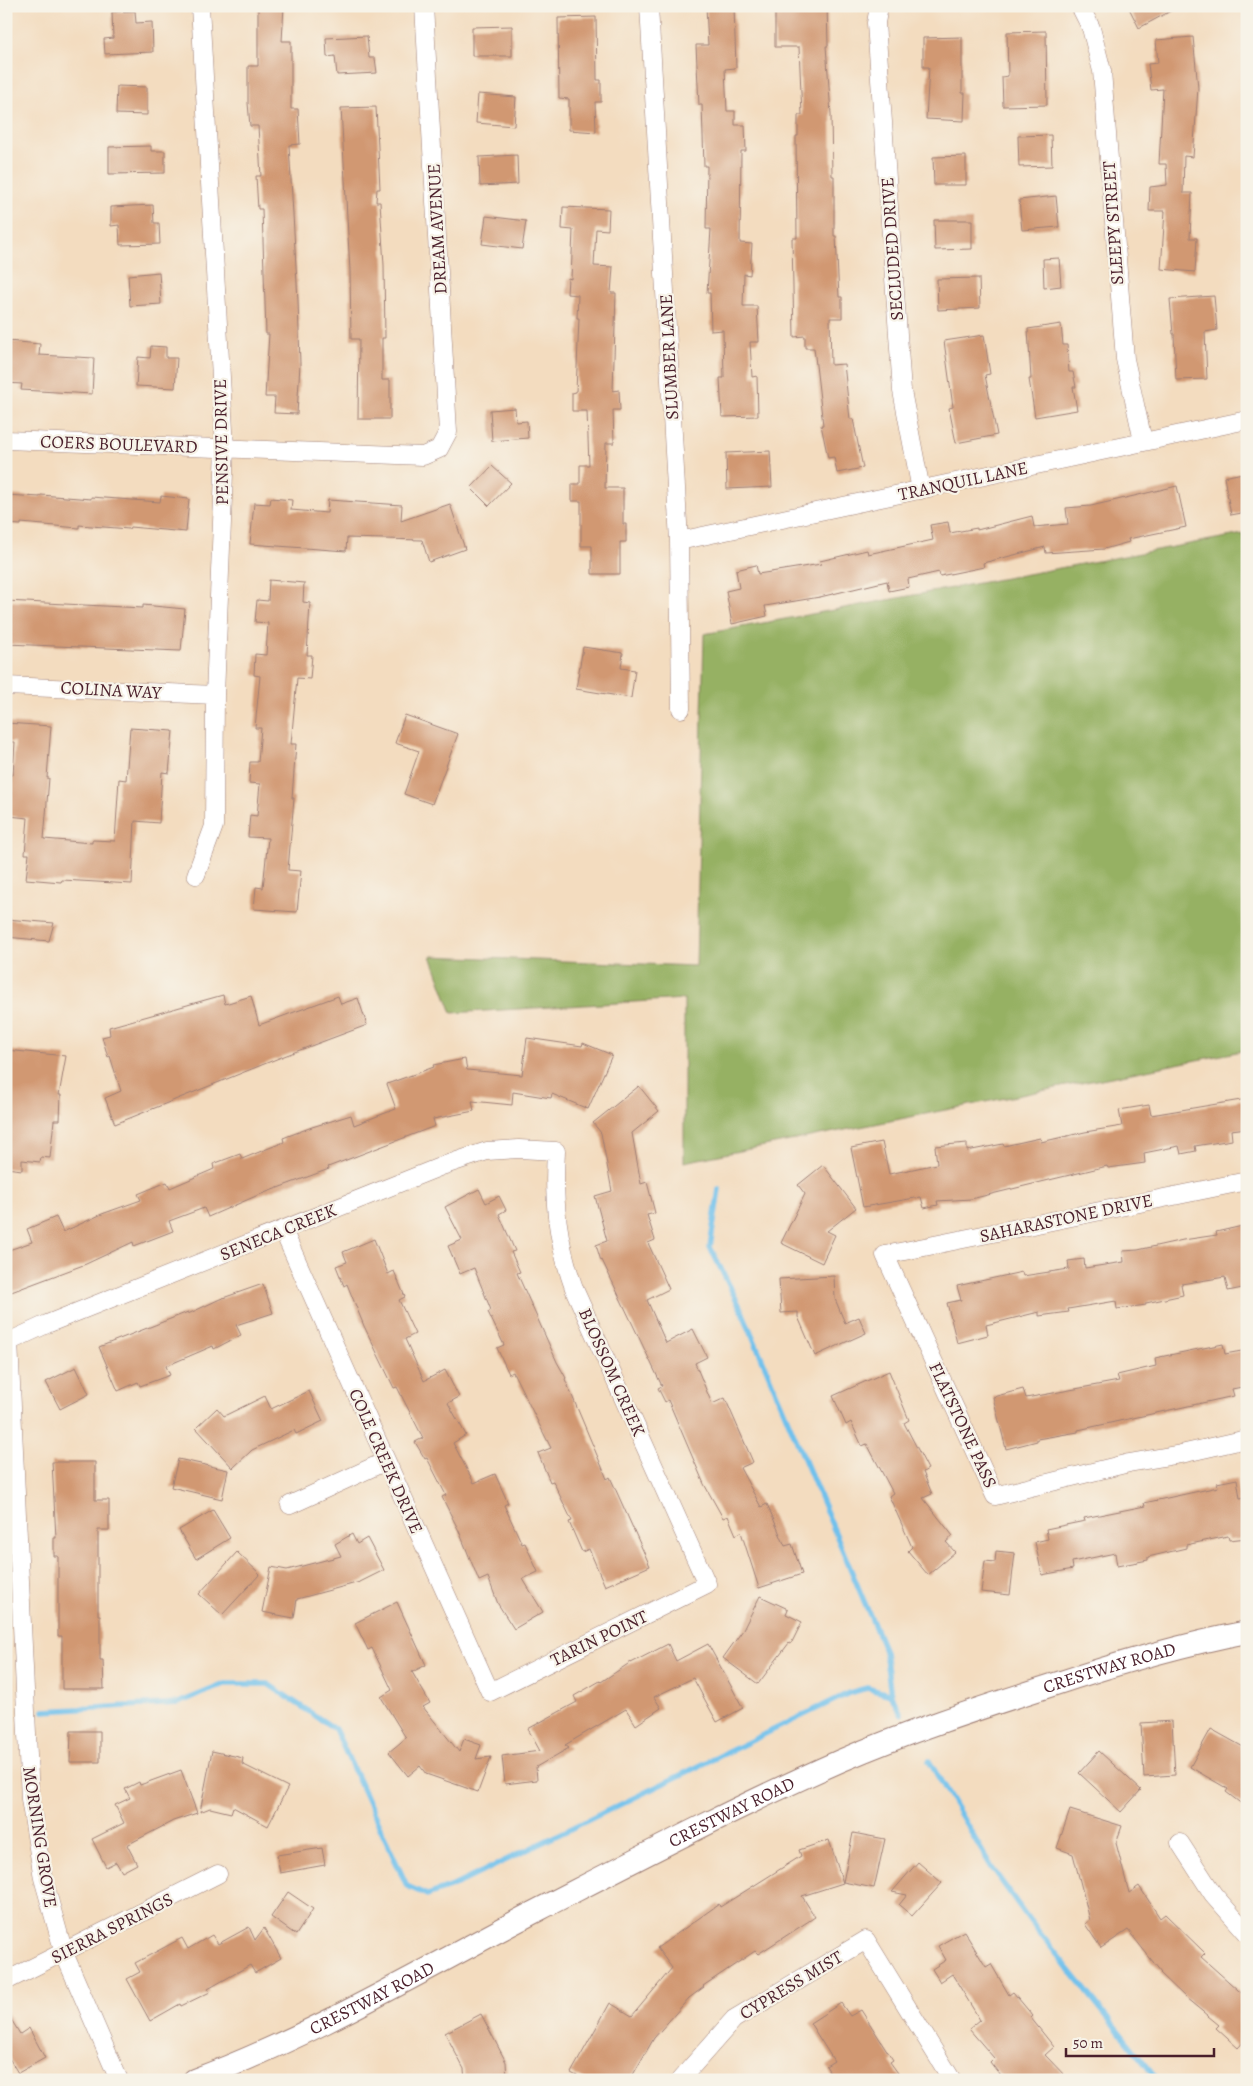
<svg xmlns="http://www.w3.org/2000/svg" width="1253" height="2086" font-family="Alegreya,serif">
<rect width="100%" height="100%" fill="#f7f3e8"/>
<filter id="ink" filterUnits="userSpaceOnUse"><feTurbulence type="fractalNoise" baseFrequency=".02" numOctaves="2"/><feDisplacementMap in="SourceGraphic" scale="10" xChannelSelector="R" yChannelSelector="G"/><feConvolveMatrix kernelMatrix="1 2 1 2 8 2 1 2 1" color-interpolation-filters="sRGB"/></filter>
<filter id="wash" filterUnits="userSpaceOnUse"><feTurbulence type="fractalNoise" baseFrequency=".0096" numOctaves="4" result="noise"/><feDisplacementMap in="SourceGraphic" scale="20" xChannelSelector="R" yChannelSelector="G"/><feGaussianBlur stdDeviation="1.12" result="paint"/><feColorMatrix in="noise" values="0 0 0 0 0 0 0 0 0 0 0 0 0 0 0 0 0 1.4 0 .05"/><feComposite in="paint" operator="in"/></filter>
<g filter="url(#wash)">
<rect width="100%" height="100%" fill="#f3dcbf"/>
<path fill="#96b163" stroke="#706847" d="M1243,534L1247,550V1050L684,1162V999L452,1013L431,956L696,966L704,634Z"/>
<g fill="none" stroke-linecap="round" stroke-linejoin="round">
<path stroke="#71c1ec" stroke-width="5.5" d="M719,1189L710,1247L742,1311L885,1651L891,1695
M44,1711L178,1703L225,1684H268L335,1729L407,1886L427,1895L453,1886L849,1693L867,1688L891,1695L901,1714
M929,1761L992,1868L1030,1921L1158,2080"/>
</g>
<g id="blocks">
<path fill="#d19872" d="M258,6H284L282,41H291V109H298L300,144L289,145L298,301L300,364L297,414L274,413L275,397H265L269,334H266L262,209H258L256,176H261L258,126H250L248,103V66H258Z
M706,6H734L736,68L725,69L727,111H735V125H745L746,151H741L740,243L752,244L750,275L744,274L743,306H757L759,342H750L752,377L757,376L758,416L722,417L720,378H724L723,330L711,331L710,293H707L711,229H706L707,166H704L702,105H699L696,45H708Z
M775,6H827L828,46H826L831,114L832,176H834V236H836L839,297H842V318H830L831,365L844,364L850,419H853L863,468L837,473L834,457L828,458L821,425H823L814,348H805V336L794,337L792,238H797L796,136H798V115H802L799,47H775Z
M1128,6H1180L1139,28Z
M135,11L136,23L152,22L153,52L105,54L104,39L113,38L112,12Z
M596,17L597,80H601V102H595L596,132L569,130V99L559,98L558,18Z
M512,26V56H472V27Z
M1046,31L1047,105L1003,106L1002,77L1008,76L1007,32Z
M367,36L369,58H375L377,73L337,75L335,56L327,57L326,38Z
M962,37V93H965L964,121L926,119L929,67H923V38Z
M1193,37L1198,88L1193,157L1184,156L1183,193H1192L1190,238H1197L1195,272L1161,269L1165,211H1149L1150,187L1167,185L1166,164H1159L1163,89L1151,90L1148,64L1158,63L1156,40Z
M117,86L147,87V115L116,114Z
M478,94L516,97L514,126L476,123Z
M376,107L380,189H377L376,202H380L384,265L385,338H382V380H390V419H358L359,339H351L350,271L341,108Z
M1051,135L1052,166L1019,167L1018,136Z
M151,146V151H165V173L109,174V147Z
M517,155L518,184L480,186L479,157Z
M966,156V185H934L933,157Z
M1056,196L1059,227L1022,230L1019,200Z
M153,205L154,223H159L160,244L120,245L119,225L111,226V207Z
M563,207L609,209L608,230L596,229L594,266L613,267L611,293H616L613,391L619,390L620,410H613L614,443H606L605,488H623V524H626V542H620V574H592V546H581V501H572V484H580V465H589L587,411H572V393L576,392L579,318H577L578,295L567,294L568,278L571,279L573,230L562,229Z
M486,216L526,221L522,249L482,244Z
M934,220H972V249L935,250Z
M1059,258L1061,286L1044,288L1043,259Z
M159,272L161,304L130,306L128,275Z
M979,278L980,308L938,310L937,279Z
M1214,296L1217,330L1205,332L1207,379L1176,380L1174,334H1173L1170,299Z
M1061,324L1063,345H1067L1069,372H1073L1076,387H1073L1077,410L1035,417L1029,379H1031L1028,329Z
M984,335L990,374L985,375L997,435L956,443L949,408L953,407L944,341Z
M8,341L40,344L39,355L94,358L92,394L21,390L22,384L6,383Z
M151,346L166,347V358H177L175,388L136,386L138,357L150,358Z
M515,408L516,422L527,421L528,438L492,441L490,410Z
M770,451L772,487L727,489L726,453Z
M492,466L511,483L489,506L471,488Z
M1247,472V512L1231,515L1224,477Z
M1177,486L1186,527L1128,539L1129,542L1104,549L1046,553L1045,547L983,563L984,567L940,576L939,572L908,579L909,587L889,591L887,581L820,597L765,606L767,616L732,624L726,591L739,588L736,570L756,565L758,574L821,564L820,561L867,550L868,554L933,540L930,525L948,522L950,533L977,528V530L1032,516L1034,527L1068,524L1066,508L1091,506Z
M6,495L40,497L41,495L91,499V497L160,502L161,496L189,499L186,532L130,527L129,529L79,525V528L21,523V525L6,524Z
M271,498L292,500L291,510L327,513L328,500L402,505L401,521L450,504L465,549L429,562L422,540L347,538L346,551L250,544L254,503L270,504Z
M269,580L304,583L303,602L310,603L307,655H312L310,679L297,678L291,744H296L292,798H294L288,870L301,871L297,912L254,909L256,887L263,888L268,838L248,837L250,815L257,816L260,784L249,783L250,762H258L261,728H255L260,676L254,675L255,654L266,655L268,623L255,622L257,600L268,601Z
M6,601L143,608V605L185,609L181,651L6,644Z
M583,647L623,653L621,668L635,670L631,698L576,689Z
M405,715L458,734L432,804L404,794L419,751L395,743Z
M6,723L51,726L47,778H49L44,839L92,843V840L115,841L119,779L126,780L130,728L173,731L169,773L162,772L159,823L135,821L132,884L62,880L61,882L26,879L29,854H25L28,818L9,816L11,792H9L10,775H13L15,742H6Z
M6,919L54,923L49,941L6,937Z
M223,995L225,1004L251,996L259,1025L338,996L341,1004L358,998L367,1025L284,1056L115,1124L105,1098L121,1091L110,1056L108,1057L102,1037L110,1035L109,1027Z
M527,1038L582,1046L583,1043L612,1055L588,1109L552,1094L551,1098L513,1092L512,1105L472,1101L474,1111L433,1119L435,1126L328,1167L329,1169L256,1196L208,1217L204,1208L169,1221L173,1231L134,1246L133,1242L86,1264L6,1294V1251L32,1242L27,1229L56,1217L63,1232L102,1214L141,1200L138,1194L167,1182L170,1188L214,1169L213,1164L240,1154L242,1159L284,1142L283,1138L312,1127L351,1115L354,1125L396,1109L387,1084L434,1067L433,1065L465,1059L467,1070L522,1075Z
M6,1050L66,1056L59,1095H61L60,1120H54L50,1158L41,1157L40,1162L22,1160V1170L6,1168Z
M639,1086L659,1111L632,1133L641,1184L647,1182L655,1213L647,1215L655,1240L648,1243L669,1289L647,1300L666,1343L693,1329L707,1357L695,1363L712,1404L725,1398L753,1462L740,1468L761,1507L767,1504L785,1546L792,1544L802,1574L759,1588L741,1532L736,1535L728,1516L723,1518L704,1484L668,1400L665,1402L658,1388L662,1386L602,1260L601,1261L596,1245L607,1241L595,1196L612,1191L601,1133L593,1123Z
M1247,1099V1128L1231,1130L1232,1140L1195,1146L1196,1151L1181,1154L1179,1146L1144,1153L1145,1163L1108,1168L1107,1166L971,1199L937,1201L938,1205L924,1208L921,1197L863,1207L851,1148L882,1142L889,1174L937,1164L935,1146L967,1143V1151L1003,1144L1004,1146L1040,1138L1041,1142L1085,1132L1122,1126L1119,1110L1149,1105L1151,1115Z
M823,1165L856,1208L827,1231L835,1235L822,1263L781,1243L805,1194L798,1185Z
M479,1189L486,1203L499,1196L506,1210L499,1214L515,1251L511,1252L520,1272L517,1273L557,1362L566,1378L565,1379L607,1479L610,1477L650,1566L605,1586L589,1549L582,1552L569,1522L572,1521L553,1481L550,1482L538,1453L551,1448L513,1372L509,1374L497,1348L504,1345L488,1312L491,1310L474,1268L460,1274L448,1246L462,1240L445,1207Z
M1247,1225V1287L1228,1291L1225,1277L1181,1284L1183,1295L1146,1303V1305L1117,1309L1116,1301L1068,1309L1069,1312L1039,1316V1312L986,1325L988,1335L957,1343L947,1303L961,1300L957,1286L1022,1272L1023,1276L1069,1269L1068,1261L1084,1259L1085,1268L1124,1262L1123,1251L1138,1250L1183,1240L1217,1235L1216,1232Z
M374,1239L388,1274L394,1271L405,1297L399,1300L415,1334L405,1339L424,1381L445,1370L459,1397L448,1403L466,1435L453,1443L474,1483L495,1474L508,1503L504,1505L522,1544L525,1543L538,1572L523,1579L543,1612L514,1629L498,1604L488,1577L479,1581L459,1531L442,1497L446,1495L427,1458L425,1459L415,1442L423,1438L397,1387L394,1388L364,1326L347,1284L344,1286L336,1266L347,1262L343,1252Z
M834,1276L835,1299L845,1323L859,1317L866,1333L815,1356L798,1317V1312L781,1313L779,1279Z
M263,1284L273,1313L236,1325L241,1335L214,1349L213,1346L166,1366L170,1375L140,1386L138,1382L118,1391L99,1347L188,1312V1314L220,1299Z
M1223,1344L1225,1354L1247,1350V1386L1232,1389L1234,1396L1078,1430V1432L1037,1439V1441L1006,1449L993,1397L1023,1389L1026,1398L1119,1381L1117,1375L1156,1366L1155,1358Z
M76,1367L89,1394L60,1409L46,1382Z
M889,1371L909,1420L904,1423L928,1469L923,1472L932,1494L923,1498L953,1536L946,1542L955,1552L928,1575L908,1551L912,1547L889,1496L893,1493L867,1444L862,1446L851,1422L846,1425L833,1396Z
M309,1391L323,1421L296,1434L294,1430L252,1450L233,1468L196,1428L217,1408L224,1416L265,1396L271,1409Z
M178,1459L228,1470L222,1499L171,1487Z
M52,1462H95V1500H109V1530H98V1615H100V1660H103L104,1689H62V1636H58V1556H54V1538H56Z
M1237,1479L1240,1498L1247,1497V1538L1229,1540L1228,1536L1186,1545V1548L1148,1557V1560L1117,1566L1115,1553L1072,1562L1073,1569L1042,1575L1035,1542L1048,1539L1046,1529L1085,1521L1084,1518L1145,1506L1144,1503L1218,1487L1217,1483Z
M213,1510L230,1538L196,1559L179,1530Z
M352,1534L357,1544L367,1538L384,1570L360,1582L297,1599L294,1618L262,1612L271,1567L287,1570L341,1556L335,1544Z
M996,1551L1015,1553L1010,1595L981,1592L985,1561L995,1562Z
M237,1552L260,1574L222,1615L199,1594Z
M760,1596L788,1609L786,1614L802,1622L791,1644L789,1643L758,1684L723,1658L743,1630Z
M397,1602L426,1665L412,1672L430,1703L423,1707L459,1752L464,1739L481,1745L476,1759L491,1757L478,1792L426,1774L420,1766L408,1776L389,1752L406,1738L381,1697L392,1690L372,1648L368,1650L355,1623Z
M668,1644L676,1661L708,1644L743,1708L717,1722L693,1678L654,1697L661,1708L636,1725L626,1709L565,1745L569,1748L536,1767L537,1780L505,1784L502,1756L540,1751L528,1729L577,1702L574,1696L600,1681L601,1682L631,1662V1663Z
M1172,1721L1175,1775L1144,1777L1141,1723Z
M1211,1729L1247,1749V1808L1226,1792L1228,1789L1190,1767Z
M71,1731H100V1762H70Z
M212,1751L243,1758L242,1764L288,1787L268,1826L233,1807L231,1813L210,1808L200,1812Z
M1099,1751L1141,1790L1121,1812L1079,1773Z
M181,1770L197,1813L173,1821L127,1845L137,1864L122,1872L116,1862L106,1867L92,1839L124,1823L115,1805L130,1798L125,1789L139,1782L140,1785Z
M1070,1810L1122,1826L1116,1843L1129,1893L1139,1886L1160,1918L1165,1914L1205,1953L1201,1957L1247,1998V2038L1238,2048L1216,2028L1219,2025L1186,1998L1160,1973L1161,1972L1128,1930L1101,1948L1085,1924L1090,1920L1073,1854L1057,1848Z
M853,1833L885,1839L874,1888L843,1882Z
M829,1840L843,1883L802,1896L815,1917L758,1954L755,1951L703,1986L704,1987L689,1998L654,2038L630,2080H585L571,2073L610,2003L632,2016L672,1968L657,1948L719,1904L720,1907L801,1856L799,1850Z
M322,1848L325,1865L280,1873L277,1855Z
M918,1862L942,1883L912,1916L899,1905L907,1895L892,1892Z
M288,1892L313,1909L296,1935L271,1917Z
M249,1927L255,1940L264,1928L281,1958L255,1973L250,1965L208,1989L210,1992L181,2006L180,2004L150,2021L127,1979L140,1972L135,1963L182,1938L188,1949L212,1935L218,1944Z
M964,1931L986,1967L991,1964L1009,1995L1013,1992L1033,2016L1031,2018L1054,2047L1045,2055L1069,2080H1004L990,2062L994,2058L969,2029L980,2020L952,1974L940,1982L932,1969L946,1960L938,1946Z
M841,2003L850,2016L861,2010L893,2060L890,2062L903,2080H835L826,2066L834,2061L810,2023Z
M6,2011L20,2034L29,2028L45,2058L18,2073L6,2053Z
M481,2014L506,2062L507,2080H465L464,2069L445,2033Z"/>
</g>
</g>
<g filter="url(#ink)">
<use href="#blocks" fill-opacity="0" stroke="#9e7e75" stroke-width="1"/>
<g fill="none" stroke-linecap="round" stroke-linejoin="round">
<defs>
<path id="minor" d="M649,6L679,541L681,709
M879,6L876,23L902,391L921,490
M1080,6L1091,28L1102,71L1125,359L1143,441
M6,440L423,456L439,449L448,432L424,6
M679,541L1247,420
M6,686L215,695
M196,875L214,826L215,695L225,448L200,6
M1247,1181L885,1255L995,1496L1129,1463L1181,1454L1247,1439
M9,1341L30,1799L43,1878L64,1953L119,2080
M6,1343L47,1324L442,1166L487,1151L519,1149L556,1151C553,1203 557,1241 575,1291L707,1584L490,1692L283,1230
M290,1505L386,1461
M1180,1843L1213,1894L1247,1933
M6,1981L218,1874
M680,2080L734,2019L866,1940L952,2080"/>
<g id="tertiary">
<path id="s1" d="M194,2080C315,2035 426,1968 540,1909C639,1858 738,1806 840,1761C907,1732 977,1709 1046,1687C1112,1665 1179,1645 1247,1632"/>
</g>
</defs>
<use href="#minor" stroke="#9e7e75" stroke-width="19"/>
<use href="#tertiary" stroke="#9e7e75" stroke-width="24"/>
<use href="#minor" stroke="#fff" stroke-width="18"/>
<use href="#tertiary" stroke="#fff" stroke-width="22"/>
</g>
</g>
<g text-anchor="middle" stroke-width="4.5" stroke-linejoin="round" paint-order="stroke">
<g font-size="18" fill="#4a1f2b" stroke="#f7f3e8">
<text transform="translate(1113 223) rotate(-94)" y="6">SLEEPY STREET</text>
<text transform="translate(437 229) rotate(-93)" y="6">DREAM AVENUE</text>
<text transform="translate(892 249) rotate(-94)" y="6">SECLUDED DRIVE</text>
<text transform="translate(669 357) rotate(-93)" y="6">SLUMBER LANE</text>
<text transform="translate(221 442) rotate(-91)" y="6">PENSIVE DRIVE</text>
<text transform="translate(119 444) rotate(2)" y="6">COERS BOULEVARD</text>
<text transform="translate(963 481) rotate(-12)" y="6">TRANQUIL LANE</text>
<text transform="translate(111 690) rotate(3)" y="6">COLINA WAY</text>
<text transform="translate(1066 1218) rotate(-12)" y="6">SAHARASTONE DRIVE</text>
<text transform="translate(278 1232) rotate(-22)" y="6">SENECA CREEK</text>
<text transform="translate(612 1372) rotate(66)" y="6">BLOSSOM CREEK</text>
<text transform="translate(963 1425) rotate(65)" y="6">FLATSTONE PASS</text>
<text transform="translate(386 1461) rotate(66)" y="6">COLE CREEK DRIVE</text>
<text transform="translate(599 1638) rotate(-26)" y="6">TARIN POINT</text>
<text dy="6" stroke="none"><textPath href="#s1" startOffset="1006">CRESTWAY ROAD</textPath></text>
<text dy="6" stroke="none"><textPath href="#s1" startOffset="601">CRESTWAY ROAD</textPath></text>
<text transform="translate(40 1837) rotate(81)" y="6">MORNING GROVE</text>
<text transform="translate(112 1928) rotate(-27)" y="6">SIERRA SPRINGS</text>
<text transform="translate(791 1985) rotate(-31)" y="6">CYPRESS MIST</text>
<text dy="6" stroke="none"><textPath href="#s1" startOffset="196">CRESTWAY ROAD</textPath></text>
</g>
</g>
<rect width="1253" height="2086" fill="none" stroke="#f7f3e8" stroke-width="25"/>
<path d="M1066 2048v8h148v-8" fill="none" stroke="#4a1f2b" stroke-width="2.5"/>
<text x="1073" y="2048" font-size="15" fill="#4a1f2b" stroke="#f7f3e8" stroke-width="4" paint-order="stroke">50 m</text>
</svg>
